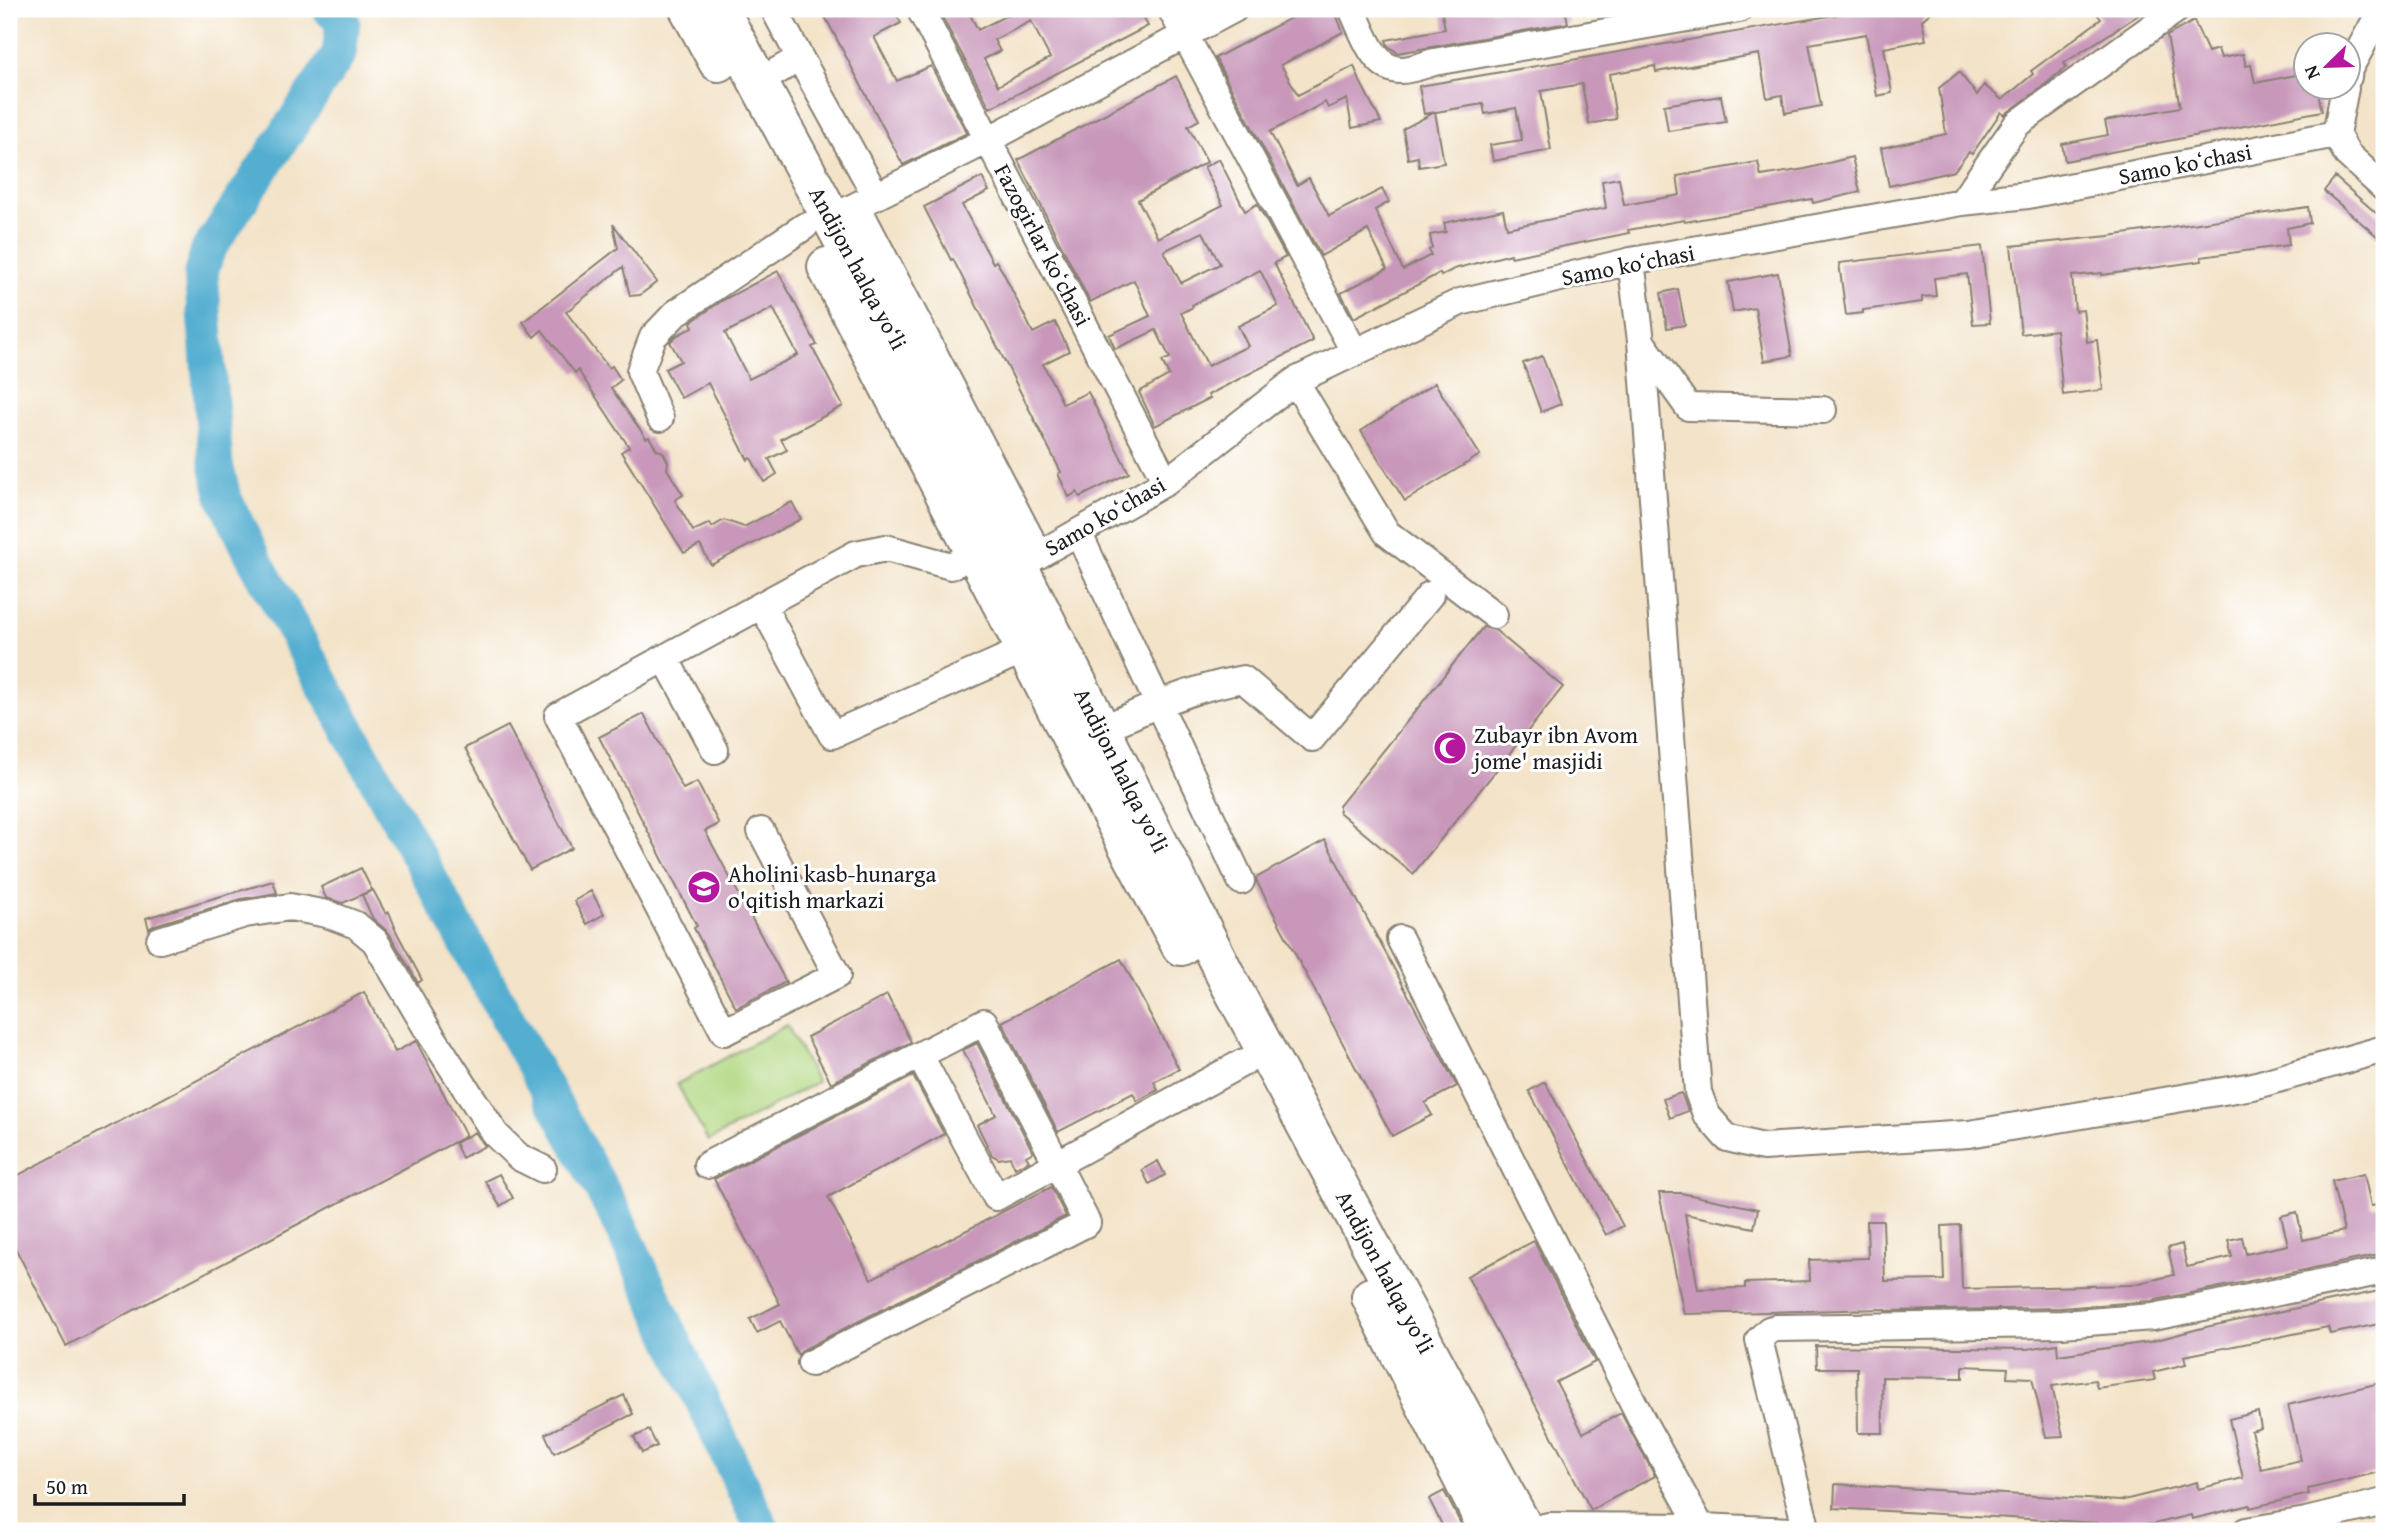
<svg xmlns="http://www.w3.org/2000/svg" width="2393" height="1540" font-family="'Gentium Book Plus',serif">
<rect width="100%" height="100%" fill="#fff"/>
<filter id="ink" filterUnits="userSpaceOnUse"><feTurbulence type="fractalNoise" baseFrequency=".0143" numOctaves="2"/><feDisplacementMap in="SourceGraphic" scale="14" xChannelSelector="R" yChannelSelector="G"/><feConvolveMatrix kernelMatrix="1 2 1 2 8 2 1 2 1" color-interpolation-filters="sRGB"/></filter>
<filter id="wash" filterUnits="userSpaceOnUse"><feTurbulence type="fractalNoise" baseFrequency=".00686" numOctaves="4" result="noise"/><feDisplacementMap in="SourceGraphic" scale="28" xChannelSelector="R" yChannelSelector="G"/><feGaussianBlur stdDeviation="1.57" result="paint"/><feColorMatrix in="noise" values="0 0 0 0 0 0 0 0 0 0 0 0 0 0 0 0 0 1.4 0 .05"/><feComposite in="paint" operator="in"/></filter>
<g filter="url(#wash)">
<rect width="100%" height="100%" fill="#f3e3c8"/>
<path fill="#b1d780" stroke="#667a4e" stroke-width="2" d="M787,1025L817,1082L708,1141L677,1084Z"/>
<g fill="none" stroke-linecap="round" stroke-linejoin="round">
<path stroke="#52aed0" stroke-width="35" d="M329,9L343,22L339,54L208,250L201,273L216,465L224,497L251,553L613,1210L763,1531"/>
</g>
<g id="blocks">
<path fill="#c897ba" fill-rule="evenodd" d="M821,9H893L901,23L874,37L897,81L931,66L967,133L903,165Z
M938,9H967L978,30L1019,9H1139L1148,26L990,108ZM1031,21L1050,58L998,86L984,59L1000,51L994,40Z
M1308,9H1334L1343,32L1281,65L1298,95L1354,66L1360,81L1381,122L1352,128L1347,99L1328,108L1325,102L1270,132L1297,185L1309,178L1329,216L1382,189L1389,202L1375,210L1403,270L1431,255L1429,250L1432,248L1430,235L1446,232L1444,223L1503,210L1507,228L1606,208L1602,181L1619,178L1624,205L1680,195L1677,176L1758,162L1761,176L1805,169L1852,157L1860,192L1813,203L1812,199L1685,222L1684,220L1628,230L1629,233L1511,257V254L1454,269L1441,276L1440,273L1354,318L1341,293L1387,269L1368,230L1321,256L1215,58Z
M1441,9H1565L1568,23L1398,53L1388,46L1386,40L1445,29Z
M1870,9H1935L1922,20L1926,40L1884,48L1892,93L1877,96L1866,34L1809,44L1821,106L1785,113L1782,95L1767,98L1759,54L1656,72L1655,66L1609,74L1616,119L1589,124L1582,84L1541,91L1551,150L1493,161L1490,145L1522,140L1516,108L1485,114L1483,104L1424,114L1419,86Z
M2093,9H2148L2064,63L2066,67L2041,88L2004,115L2001,112L1972,154L1969,152L1954,171L1889,186L1881,148L1946,134L1939,88L1959,72L1977,95L1984,85L2002,100L2033,74L2031,71L2101,19Z
M2194,21L2208,52L2218,49L2221,58L2243,54L2246,66L2251,65L2255,83L2306,73V88H2317L2322,111L2065,161L2062,144L2108,135L2105,121L2180,107L2167,36Z
M1176,76L1199,120L1188,126L1207,162L1138,200L1158,238L1223,205L1204,167L1219,159L1245,211L1257,204L1286,257L1274,263L1313,341L1208,395L1210,398L1155,426L1139,392L1169,375L1162,361L1170,358L1156,330L1115,349L1109,335L1150,316L1134,280L1090,302L1018,160ZM1203,232L1220,264L1181,283L1164,251ZM1260,270L1278,306L1238,326L1248,346L1208,366L1181,313L1193,307L1192,305Z
M1721,96L1726,122L1668,131L1664,105Z
M1435,112L1444,163L1419,167L1418,157L1408,159L1403,129Z
M982,177L989,191L962,205L993,263L996,261L1003,272L1033,333L1055,322L1063,338L1069,351L1043,364L1063,404L1088,392L1129,473L1080,497L1077,492L1069,497L1058,474L1061,472L953,259L951,260L924,207Z
M2335,177L2384,220V242L2324,191Z
M2308,207L2310,223L2287,228L2289,245L2201,257L2202,261L2102,275V273L2072,276L2075,311L2083,310L2087,342L2097,340L2103,390L2063,395L2056,330L2021,334L2011,246L2109,236Z
M613,224L657,282L640,295L630,296L623,267L566,312L609,368L612,366L621,380L611,388L646,438L649,437L657,450L663,452L668,462L667,469L683,495L675,500L693,531L710,523L712,527L724,520L744,527L792,502L801,519L711,565L700,545L684,553L621,452L629,447L578,370L575,373L542,330L534,337L523,322L618,248Z
M1982,246L1990,323L1973,324L1967,274L1934,278L1936,296L1922,297V302L1863,310V313L1846,315L1839,263Z
M778,271L817,345L812,347L843,406L781,439L787,450L769,459L777,474L764,482L751,458L748,460L708,383L681,398L665,369L681,361L670,342L676,336L693,327L691,322L723,300ZM773,308L798,355L749,379L725,333Z
M1778,273L1792,356L1764,361L1755,308L1733,312L1728,282Z
M1678,289L1685,325L1667,328L1661,293Z
M1542,356L1561,404L1541,412L1523,363Z
M1435,383L1480,455L1405,501L1361,431Z
M1483,627L1495,630L1563,687L1413,874L1339,812V806Z
M644,714L683,789L697,782L719,824L705,831L786,982L736,1008L694,928L697,926L599,737Z
M508,726L572,848L530,870L465,748Z
M1325,840L1457,1086L1425,1103L1432,1115L1392,1136L1257,882L1256,878Z
M361,868L372,890L343,903L326,898L321,887Z
M273,881L277,893L241,899L155,925L149,929L146,918Z
M373,890L386,914L389,912L395,927H394L422,980L418,983L389,933L373,919L362,895Z
M591,891L604,914L587,924L574,901Z
M1121,959L1179,1069L1154,1082L1158,1090L1137,1101L1133,1093L1058,1132L1002,1022Z
M364,992L395,1052L416,1041L466,1136L66,1346L9,1236V1180Z
M887,995L911,1042L831,1083L807,1037Z
M977,1043L1033,1152L1026,1156L1029,1161L1015,1168L1010,1157L999,1159L992,1155L977,1125L996,1115L963,1050Z
M913,1076L944,1134L828,1197L871,1279L1051,1187L1066,1216L804,1349L798,1355L780,1321L757,1333L750,1319L780,1304L714,1179Z
M1545,1082L1623,1226L1606,1235L1529,1091Z
M1681,1093L1688,1111L1670,1118L1663,1099Z
M475,1132L485,1146L462,1158L455,1143Z
M1158,1161L1165,1175L1149,1184L1142,1170Z
M499,1174L513,1198L500,1206L485,1181Z
M2364,1174L2371,1206L2384,1204V1254L2151,1301L2061,1308L1886,1311V1309L1684,1314L1659,1193H1681L1758,1209L1754,1228L1685,1214L1698,1289L1745,1288V1283L1810,1281L1809,1260L1868,1258L1867,1221H1883L1885,1281L1944,1280L1942,1226L1960,1225L1962,1289L2131,1285L2174,1275L2168,1248L2182,1244L2187,1267L2232,1257L2228,1240L2242,1237L2246,1254L2288,1245L2281,1216L2297,1212L2303,1240L2344,1231L2332,1181Z
M1534,1241L1595,1362L1556,1382L1583,1433L1621,1413L1655,1476L1591,1510L1467,1276Z
M2384,1290V1323L2330,1334L2328,1327L2184,1356L2186,1364L2153,1372L2155,1380L2097,1388L2095,1380L2052,1386L2063,1436L2046,1437L2032,1378L2007,1377L2008,1368L1963,1366V1378L1882,1377L1883,1433H1858L1857,1368H1817L1816,1346L2027,1349L2057,1344L2058,1355L2149,1342L2206,1327Z
M2384,1382V1471L2308,1489L2309,1494L2250,1508V1505L2192,1519L2191,1515L2154,1524L2132,1525L1834,1508L1835,1484L2120,1501L2197,1482L2198,1489L2243,1478L2229,1419L2258,1412L2261,1428L2251,1431L2261,1469L2301,1460L2288,1405Z
M624,1395L633,1414L554,1453L545,1434Z
M649,1430L657,1446L642,1453L634,1437Z
M1444,1491L1464,1530L1465,1531H1445L1429,1499Z"/>
</g>
</g>
<g filter="url(#ink)">
<use href="#blocks" fill-opacity="0" stroke="#888072" stroke-width="2"/>
<g fill="none" stroke-linecap="round" stroke-linejoin="round">
<defs>
<path id="minor" d="M920,9L1166,482
M1171,9L1355,353
M1352,9C1362,29 1373,70 1401,70C1411,70 1424,65 1434,62L1739,9
M800,58L876,196
M2348,77L2349,69L2382,9
M758,82L800,58L774,9
M2345,88L2336,134L2347,154L2384,188
M1962,202L2017,124L2177,9
M857,206L1039,555
M830,219L988,140L1234,9
M1631,261L1641,341L1698,1092L1706,1114L1727,1138L1763,1147L1969,1134L2253,1086L2384,1049
M1642,343L1688,407L1823,410
M1295,381L1387,533L1494,615
M660,418L640,371L653,337L676,313L805,226
M1078,532L1241,881
M976,553L951,566L886,548L856,554L762,605L832,735L1026,649
M1005,574L1166,482L1295,381L1460,302L1631,261L1962,202L2028,195L2336,134
M665,658L715,750
M1101,730C1147,708 1192,688 1243,679L1312,738L1430,595
M761,831L837,975L724,1032L558,716L762,605
M1400,939L1644,1424L1703,1531
M160,940L245,914L290,907L327,914L356,925L375,941L426,1027L496,1135L519,1157L543,1169
M707,1165L984,1022L1057,1164L1244,1062
M811,1363L1087,1223L1057,1164L996,1197L920,1056
M1528,1531L1548,1526L1701,1527L1792,1531
M1807,1531L1759,1340L1769,1330L1776,1328L2062,1324L2153,1317L2384,1271
M2246,1531L2306,1521L2384,1502"/>
<g id="highway">
<path d="M689,9L718,62"/>
<path id="s1" d="M719,9L1018,566L1229,982L1525,1531"/>
<path d="M827,267L1125,841L1181,946"/>
<path d="M1371,1297L1489,1531"/>
</g>
</defs>
<use href="#minor" stroke="#888072" stroke-width="30"/>
<use href="#highway" stroke="#888072" stroke-width="42"/>
<use href="#minor" stroke="#fff" stroke-width="26"/>
<use href="#highway" stroke="#fff" stroke-width="38"/>
</g>
</g>
<defs>
<symbol id="mosque-disc" viewBox="-11 -11 22 22"><circle r="9.5" fill="#b5179e" stroke="#fff"/><path d="M3.5-4.9A6 6 0 1 0 3.5 4.9A5 5 0 1 1 3.5-4.9Z" fill="#fff"/></symbol>
<symbol id="university-disc" viewBox="-11 -11 22 22"><circle r="9.5" fill="#b5179e" stroke="#fff"/><path d="M0-5L7-2L0 1L-7-2ZM-4 1L0 2.5L4 1V4Q0 6-4 4Z" fill="#fff"/></symbol>
</defs>
<g fill-rule="evenodd">
<use href="#mosque-disc" x="1431" y="729" width="38" height="38"/>
<use href="#university-disc" x="685" y="868" width="38" height="38"/>
</g>
<g text-anchor="middle" stroke-width="6" stroke-linejoin="round" paint-order="stroke">
<g font-size="23" fill="#1c1c1c" stroke="#fff">
<text transform="translate(2185 164) rotate(-11)" y="8">Samo koʻchasi</text>
<text transform="translate(1043 245) rotate(62)" y="8">Fazogirlar koʻchasi</text>
<text transform="translate(1628 265) rotate(-11)" y="8">Samo koʻchasi</text>
<text dy="8" stroke="none"><textPath href="#s1" startOffset="294">Andijon halqa yo‘li</textPath></text>
<text transform="translate(1105 516) rotate(-30)" y="8">Samo koʻchasi</text>
<text dy="8" stroke="none"><textPath href="#s1" startOffset="861">Andijon halqa yo‘li</textPath></text>
<text dy="8" stroke="none"><textPath href="#s1" startOffset="1428">Andijon halqa yo‘li</textPath></text>
</g>
<g font-size="23" fill="#1c1c1c" stroke="#fff" text-anchor="start">
<text x="1474" y="743">Zubayr ibn Avom<tspan x="1474" dy="26">jome' masjidi</tspan></text>
<text x="728" y="882">Aholini kasb-hunarga<tspan x="728" dy="26">o'qitish markazi</tspan></text>
</g>
</g>
<rect width="2393" height="1540" fill="none" stroke="#fff" stroke-width="35"/>
<g transform="translate(2327 66) rotate(247)"><circle r="33" fill="#ffffff" stroke="#a4a4a4" stroke-width="2"/>
<path d="M0-5L12 26L0 18L-12 26Z" fill="#b5179e"/>
<text y="-10" font-size="19" font-weight="bold" text-anchor="middle" fill="#1c1c1c">N</text>
</g>
<path d="M35 1494v10h149v-10" fill="none" stroke="#1c1c1c" stroke-width="3.5"/>
<text x="46" y="1494" font-size="21" fill="#1c1c1c" stroke="#ffffff" stroke-width="5" paint-order="stroke">50 m</text>
</svg>
